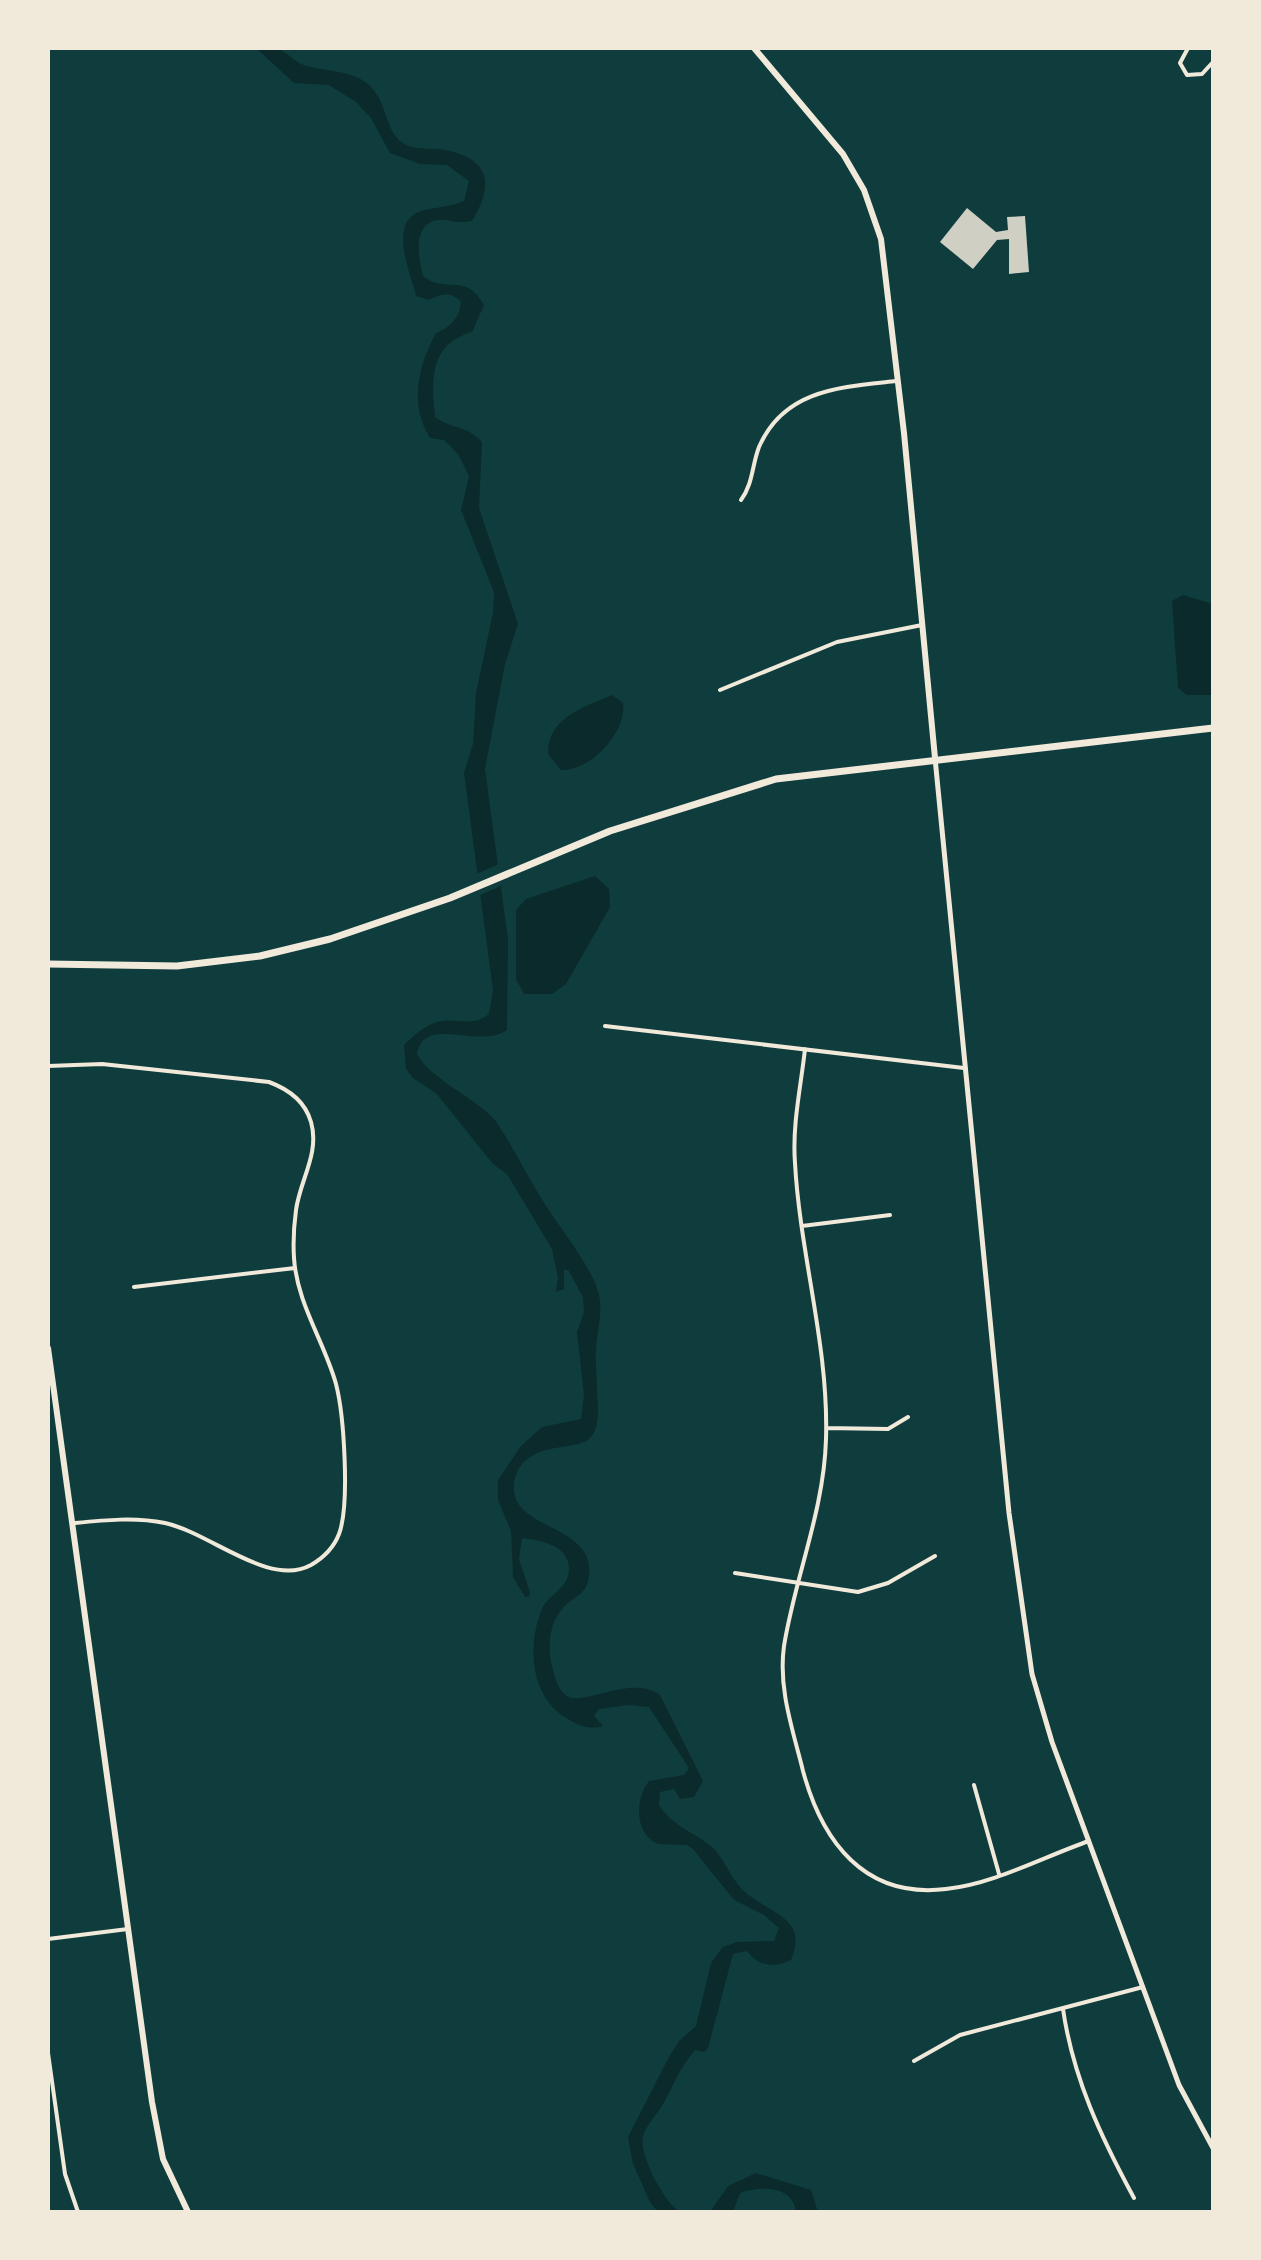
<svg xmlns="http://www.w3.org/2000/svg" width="1261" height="2260" font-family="Karla,sans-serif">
<rect width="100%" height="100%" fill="#0f3d3e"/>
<path fill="#0a2a2b" d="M256,48C264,48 274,46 280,50C288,53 293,60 301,64C322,72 353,69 370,86C386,102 386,127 398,139C410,152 429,147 445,150C491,159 494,185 472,221C461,223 456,222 446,220C412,217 417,254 423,276C447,295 465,271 484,305L472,332C430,344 431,378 435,417C450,429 467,425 482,442L479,508L518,624L505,664L485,769L508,940L507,1030C479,1050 424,1014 417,1054C429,1078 474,1097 495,1120C512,1145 525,1172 541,1198C556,1223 590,1264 598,1291C604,1312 597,1329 596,1350C595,1362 597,1375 597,1387C597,1403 602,1427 589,1439C575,1452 518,1439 514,1486C511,1531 595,1523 589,1576C587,1595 574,1596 564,1607C548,1624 547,1649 553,1670C555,1679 559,1691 567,1696C584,1707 630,1674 660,1695L703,1781L694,1797L680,1799L674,1789L660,1792L659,1805C672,1826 694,1832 712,1847C727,1861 730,1881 750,1896C775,1915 808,1921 791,1960C774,1968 759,1967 747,1951L733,1954L708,2048L704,2052L695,2050C680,2067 674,2085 663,2104C657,2115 646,2125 643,2136C638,2154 665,2204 680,2212H658L650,2202L633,2164L628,2137L669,2057L679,2041L696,2026L711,1963L723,1947L737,1942L774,1941L779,1928L764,1915L734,1900L693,1849L687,1845L658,1844C634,1834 635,1798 649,1781L684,1775L689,1768L649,1707L628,1705L599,1709L594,1716L603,1726C590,1730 579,1726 568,1719C531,1698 526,1648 542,1609C549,1594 569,1588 569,1569C569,1545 540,1540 522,1538L519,1559L530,1592L529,1597H525L513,1577L511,1531L498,1500V1480L521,1446L542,1427L581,1419L584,1395L577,1332L584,1312L583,1297L569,1271L564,1269V1289L556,1292L558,1277L552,1249L507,1174L493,1164L436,1093L413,1078L406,1069L404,1045C413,1036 424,1026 437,1022C456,1017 471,1028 489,1014L493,990L464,773L473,744L476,693L493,613L494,592L461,510L469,476L458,454L444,440L430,438C409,404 418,366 436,333C450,328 460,317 461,302C451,291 441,294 429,300L416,296C411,273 387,222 421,211C436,207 450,207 464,201L469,181L447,165L420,164L390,153L371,118L356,102L329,85L294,83Z
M1183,595L1213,604V695H1187L1178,688L1172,601Z
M612,695L623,703C627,732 591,771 561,770L548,754C547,718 584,707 612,695Z
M595,876L609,889L610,907L566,984L552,994H524L516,979V910L526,899Z
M756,2173L811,2190L818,2212H796C793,2185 760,2186 740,2193L733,2212H710L728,2186Z"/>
<path fill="#0f3d3e" d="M499,864L503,885L478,896L474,875Z"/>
<path fill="#cfcfc3" d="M967,208L996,232L1008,230L1007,217L1025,216L1029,272L1009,274V239L997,240L973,269L940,242Z"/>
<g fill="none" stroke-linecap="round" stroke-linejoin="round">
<path stroke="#f1e9da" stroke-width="4" d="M1188,48L1180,63L1187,75L1202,74L1213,62
M741,500C753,484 752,465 759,447C784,389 841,387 896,381
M720,690L837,642L922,625
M605,1026L964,1068
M805,1049C801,1086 792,1125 795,1163C800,1255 829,1347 826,1439C824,1511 795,1577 784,1646C778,1689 793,1730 803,1771C822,1841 864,1899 946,1889C994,1884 1043,1857 1089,1841
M48,1066L102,1064L269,1082C288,1089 305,1101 311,1122C320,1153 300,1180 296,1210C294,1225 293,1243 294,1258C297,1304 324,1341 336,1384C344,1415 350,1505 339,1534C334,1547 323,1558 311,1565C269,1588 211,1533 165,1523C135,1517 105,1520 75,1523
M802,1226L890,1215
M134,1287L295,1268
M826,1428L888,1429L908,1417
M735,1573L858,1592L888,1583L935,1556
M974,1785L999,1874
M48,1939L128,1929
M1063,2009C1073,2078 1101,2137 1134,2198
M48,2053L65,2174L78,2212
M914,2061L960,2035L1143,1987"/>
<path stroke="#f1e9da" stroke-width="5" d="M935,758L1009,1513L1032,1674L1052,1742L1179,2085L1213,2148"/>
<path stroke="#f1e9da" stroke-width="6" d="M754,48L843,154L864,190L881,239L904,433L935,758
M48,1348L152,2102L163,2159L188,2212"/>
<path stroke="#f1e9da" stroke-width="7" d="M48,964L177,966L260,956L330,939L450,898L610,831L776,779L1213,728"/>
</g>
<rect width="1261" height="2260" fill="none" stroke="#f1e9da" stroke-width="100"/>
</svg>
